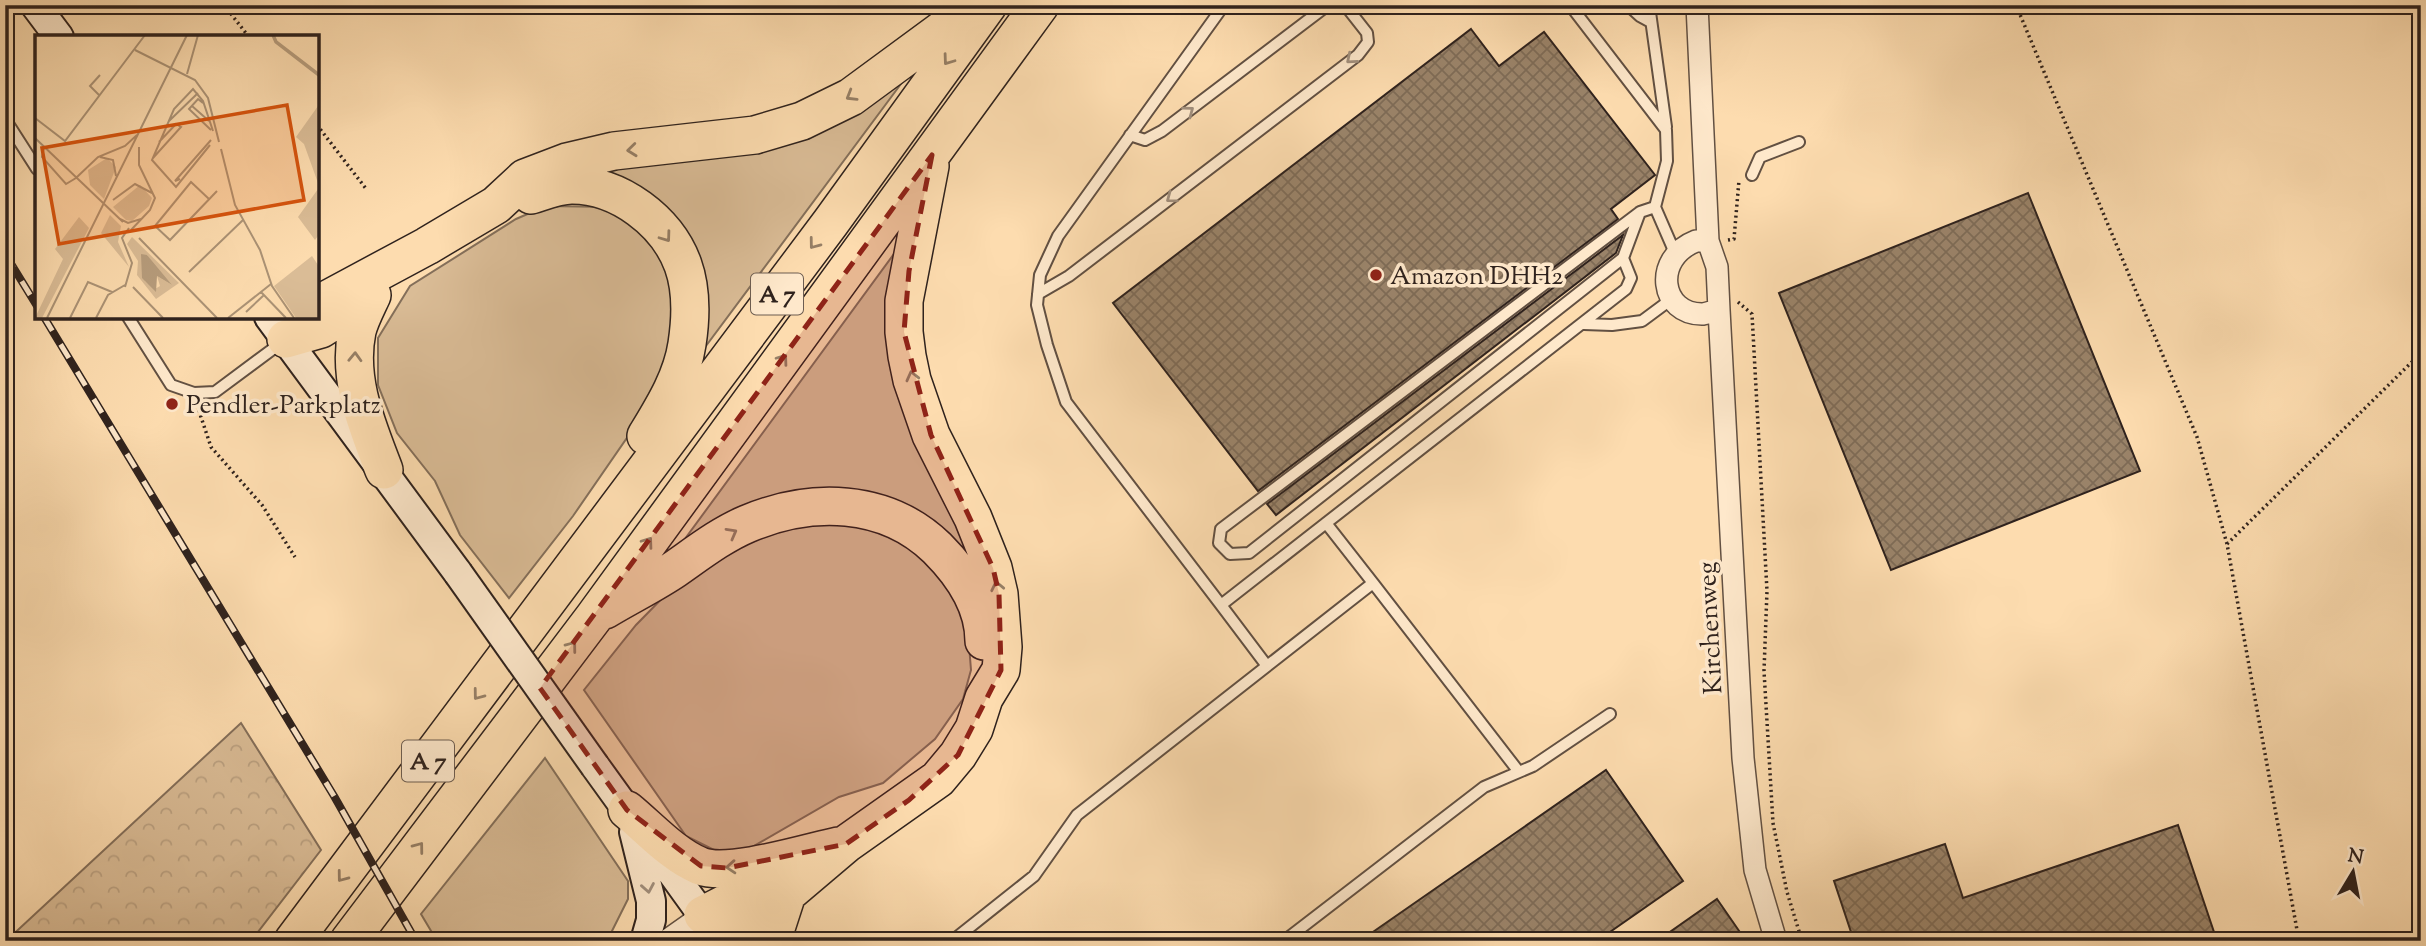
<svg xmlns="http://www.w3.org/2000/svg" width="2426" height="946" font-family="'Sorts Mill Goudy',serif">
<defs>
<pattern id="forest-crowns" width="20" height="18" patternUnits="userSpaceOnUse" patternTransform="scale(1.75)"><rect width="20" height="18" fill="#dabc96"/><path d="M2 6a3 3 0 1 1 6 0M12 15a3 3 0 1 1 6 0" fill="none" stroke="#bba181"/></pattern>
<pattern id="building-cross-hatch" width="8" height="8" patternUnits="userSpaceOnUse" patternTransform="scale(1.75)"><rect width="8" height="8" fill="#9a8369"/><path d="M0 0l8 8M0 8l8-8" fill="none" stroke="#7e6b56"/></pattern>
</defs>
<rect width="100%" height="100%" fill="#fddcaf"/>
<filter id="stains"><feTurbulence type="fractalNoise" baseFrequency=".00286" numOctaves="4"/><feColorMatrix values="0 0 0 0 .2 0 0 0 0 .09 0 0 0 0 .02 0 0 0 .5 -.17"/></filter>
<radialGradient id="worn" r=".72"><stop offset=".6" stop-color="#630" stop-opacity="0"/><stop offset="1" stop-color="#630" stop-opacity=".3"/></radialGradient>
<path fill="#dabc96" stroke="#846f5a" stroke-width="2" d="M918,61L700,354L704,301L585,173L647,162Z
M546,206L611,207L655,238L672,276L677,312L662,387L573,516L509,598L460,535L435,481L397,433L378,385V338L410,286L516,219Z
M899,247L893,315L988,582L894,504L679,547Z
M880,522L949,582L967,620L971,670L963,699L935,739L883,783L839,797L740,854L716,851L686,836L584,690L636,625L682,578L729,548L793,523Z
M545,758L628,881V899L607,941H437L421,914Z"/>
<path fill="url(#forest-crowns)" stroke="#846f5a" stroke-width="2" d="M241,723L321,850L251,941H6Z"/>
<path fill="url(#building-cross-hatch)" stroke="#2f221d" stroke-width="2" d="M1471,29L1499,66L1544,32L1655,175L1611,209L1618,219L1258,491L1113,303Z
M2028,193L2140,471L1891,570L1779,293Z
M1623,235L1616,253L1276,515L1267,504Z
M1606,770L1683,881L1597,941H1360Z
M2178,825L2217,941H1854L1834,881L1945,844L1963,898Z
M1717,899L1746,941H1657Z"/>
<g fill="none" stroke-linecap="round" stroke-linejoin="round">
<defs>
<path id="service" d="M1224,5L1058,236L1040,275L1037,305L1047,345L1066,402L1221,605L1626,289L1631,278L1623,258
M1570,5L1666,130L1667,161L1655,207L1675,253
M1628,5L1640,16L1651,22
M1649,5L1666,127
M5,10L11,5
M5,119L37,169
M1130,135L1145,140L1162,131L1328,5
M1752,175L1760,157L1799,142
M1640,212L1221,529L1219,543L1230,554L1249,553L1623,258L1640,212L1655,207
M1038,294L1069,276L1358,55L1368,42L1367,33L1345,5
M128,317L171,385L194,393L215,392L281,343
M1584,324L1612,325L1642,321L1673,298
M1326,523L1373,583
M1221,605L1267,666
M958,941L956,938L1034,876L1077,815L1373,583L1519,772
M1284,941L1484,787L1533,766L1610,714"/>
<path id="minor" d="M1697,5L1708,241
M1696,241H1708L1717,267L1719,310C1714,311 1708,313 1703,314C1660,315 1652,258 1696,241Z
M1719,310L1743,758L1755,870L1776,941
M666,941L703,915"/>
<path id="secondary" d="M35,5L59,37
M269,317L458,573
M595,766L714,931
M634,832L651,901V920L645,941"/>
<path id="motorway" d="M531,195C544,191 558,185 572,185C619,185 667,221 683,265C692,290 691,318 687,344C682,378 663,408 646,436
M372,295C367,306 360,319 357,331C347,380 367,425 384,470
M317,305L427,246L496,205L525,178L567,162L614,151L755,135L802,121L851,97L972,8
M286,339L321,329L360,304
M605,610C628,596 653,584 675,569C698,553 721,535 747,524C811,497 885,498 937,548C962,573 984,605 984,641
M627,810C649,828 673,855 700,866C729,877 806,853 838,846
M703,915L776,878
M720,939L787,894L846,844L938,779L958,755L974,729L984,698L1001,670L1003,647L999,594L993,568L973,518L931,435L912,380L907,356L904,332V301L930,166
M293,941L831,222L988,5
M349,941L594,617L1040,5
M776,941V928L787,894"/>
</defs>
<use href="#service" stroke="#625042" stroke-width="14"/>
<use href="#minor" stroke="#625042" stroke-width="24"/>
<use href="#secondary" stroke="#2f221d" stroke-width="32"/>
<use href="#motorway" stroke="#2f221d" stroke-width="40"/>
<path stroke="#2f221d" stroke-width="3.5" stroke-dasharray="2 3.5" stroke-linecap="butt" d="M224,5L249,37
M2016,5L2197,437L2227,544L2299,941
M317,125L367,190
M1728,240L1734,239L1739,180
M1738,302L1752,314L1767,591L1764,671L1773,823L1787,892L1802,941
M197,405L211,447L262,505L295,557
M2227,544L2421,353"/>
<use href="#service" stroke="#fee8cb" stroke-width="10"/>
<use href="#minor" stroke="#fee8cb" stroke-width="21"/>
<use href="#secondary" stroke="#fee8cb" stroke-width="28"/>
<use href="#motorway" stroke="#fddcaf" stroke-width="37"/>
<defs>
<path id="rail" d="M5,254L37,306
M44,317L334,796L416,941"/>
</defs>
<use href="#rail" stroke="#2f221d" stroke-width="8"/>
<use href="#rail" stroke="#fee8cb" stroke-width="5" stroke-dasharray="16" stroke-linecap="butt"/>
<defs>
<path id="secondary-bridge" d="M458,573L595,766"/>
</defs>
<use href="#secondary-bridge" stroke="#2f221d" stroke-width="32" stroke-linecap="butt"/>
<use href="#secondary-bridge" stroke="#fee8cb" stroke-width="28"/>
</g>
<defs><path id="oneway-chevron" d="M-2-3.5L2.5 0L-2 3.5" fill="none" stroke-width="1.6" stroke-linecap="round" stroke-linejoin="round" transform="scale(1.75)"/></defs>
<g stroke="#a18f7d">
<use href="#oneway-chevron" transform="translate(1351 59) rotate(140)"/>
<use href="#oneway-chevron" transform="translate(1189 111) rotate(-37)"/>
<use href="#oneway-chevron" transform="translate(1171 198) rotate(143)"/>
<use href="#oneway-chevron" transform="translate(648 888) rotate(80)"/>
</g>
<g stroke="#967f66">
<use href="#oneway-chevron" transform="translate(948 60) rotate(126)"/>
<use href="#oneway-chevron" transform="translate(851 96) rotate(149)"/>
<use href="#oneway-chevron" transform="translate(632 150) rotate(174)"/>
<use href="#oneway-chevron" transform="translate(666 237) rotate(54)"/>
<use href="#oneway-chevron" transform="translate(814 244) rotate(127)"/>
<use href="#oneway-chevron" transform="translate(355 357) rotate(-88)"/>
<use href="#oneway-chevron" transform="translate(783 359) rotate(-54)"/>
<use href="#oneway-chevron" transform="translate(912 376) rotate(-104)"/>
<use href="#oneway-chevron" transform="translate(732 533) rotate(-29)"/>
<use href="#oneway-chevron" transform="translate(648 542) rotate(-54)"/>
<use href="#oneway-chevron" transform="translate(997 586) rotate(-102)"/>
<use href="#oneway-chevron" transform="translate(572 646) rotate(-53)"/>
<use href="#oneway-chevron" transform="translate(478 695) rotate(127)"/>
<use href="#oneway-chevron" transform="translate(419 847) rotate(-53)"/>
<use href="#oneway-chevron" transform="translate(731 867) rotate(176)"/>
<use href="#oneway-chevron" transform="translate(342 877) rotate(127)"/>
</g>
<path fill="#8f2418" fill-opacity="0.2" stroke="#8f2418" stroke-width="5" stroke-dasharray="14 9" stroke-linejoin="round" d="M932,155L909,271L904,332L931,435L993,568L999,594L1001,670L958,755L909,800L846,844L727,868L701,866L627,810L540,688Z"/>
<g fill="#8f2418" stroke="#fee8cb" stroke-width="2.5">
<circle cx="1376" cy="275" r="7"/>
<circle cx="172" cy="404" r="7"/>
</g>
<g text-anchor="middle" stroke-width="7" stroke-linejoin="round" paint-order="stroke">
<g fill="#fee8cb" stroke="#6d5d51" stroke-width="2">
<rect x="751" y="273.5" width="52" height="41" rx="5"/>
<rect x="402" y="740.5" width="52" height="41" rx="5"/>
</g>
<g font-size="24" font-weight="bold" fill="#2f221d">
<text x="777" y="302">A 7</text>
<text x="428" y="769">A 7</text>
</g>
<g font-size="26" fill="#2f221d" stroke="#fee8cb" text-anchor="start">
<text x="1390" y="284">Amazon DHH2</text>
<text x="186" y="413">Pendler-Parkplatz</text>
</g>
<g font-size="26" fill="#2f221d" stroke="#fee8cb">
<text transform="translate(1709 628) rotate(-93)" y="9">Kirchenweg</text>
</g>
</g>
<g transform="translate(35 35)">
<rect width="284" height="284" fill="#fddcaf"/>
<path d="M283,71V148L269,109L261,102ZM72,123L81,132L69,164L55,150L53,135ZM105,150L117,163L114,171L97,186L91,185L78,172ZM283,154V201L280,205L263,182ZM75,180L86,191L83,207L94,232L66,198ZM97,202L144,248L121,264L102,240L103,226L92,209ZM112,220L121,235L137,250L122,241L125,251L120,254L110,246Z" fill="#dabc96" fill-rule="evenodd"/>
<path d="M44,182L54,193L7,283H0L28,224L20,214ZM277,221L283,230V283H261L239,251Z" fill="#dabc96"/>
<path d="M106,219L112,220L137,250L122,241L121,257L107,243Z" fill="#b79d7d"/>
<path fill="none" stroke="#b79d7d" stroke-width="3.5" d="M238,0L241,7L284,40"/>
<path fill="none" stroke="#ab9275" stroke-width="2" d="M100,15L160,45L173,63L184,107M152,39L163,0M64,60L55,51L65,40M168,68L163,64L154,74L176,95M157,71L174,86M0,83L30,106L110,0M134,86L163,58M0,103L88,187M175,110L141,152L117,125L139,74L158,54L168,66L178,96M9,112L7,122L31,149L41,143M186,114L200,170L225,215L237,251L259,283M65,122L78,125L81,141M118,123L146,92L141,89L124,107M42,142L63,122L90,111L102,100M145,144L140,146L176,105M174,164L156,147L120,191L135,205L182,156M78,165L100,149L117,158M85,184L93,188L106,184M96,195L115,175L120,163L104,130V112M104,203L182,283M154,237L208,185M90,252L97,228L87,203L94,193M98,252L128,283M226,257L251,283M211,277L229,260M12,283L152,0M35,283L53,247L77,257M61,283L73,260L90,250M193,283L236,249"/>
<path fill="#d6540e" fill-opacity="0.15" stroke="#d6540e" stroke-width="3.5" d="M252,70L269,165L24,209L7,113Z"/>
<rect width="284" height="284" fill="none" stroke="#2f221d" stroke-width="3.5"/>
</g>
<rect width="2426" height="946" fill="none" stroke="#fddcaf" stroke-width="28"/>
<rect x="7" y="7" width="2412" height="932" fill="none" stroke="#2f221d" stroke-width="3.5"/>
<rect x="14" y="14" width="2398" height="918" fill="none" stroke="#2f221d" stroke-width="2"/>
<g transform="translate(2353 872) rotate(10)" stroke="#fee8cb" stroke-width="5" paint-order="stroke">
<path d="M0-5L12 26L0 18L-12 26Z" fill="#2f221d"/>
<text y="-10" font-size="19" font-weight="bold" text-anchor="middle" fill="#2f221d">N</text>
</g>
<rect width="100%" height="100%" filter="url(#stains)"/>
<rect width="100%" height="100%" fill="url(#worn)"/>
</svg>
